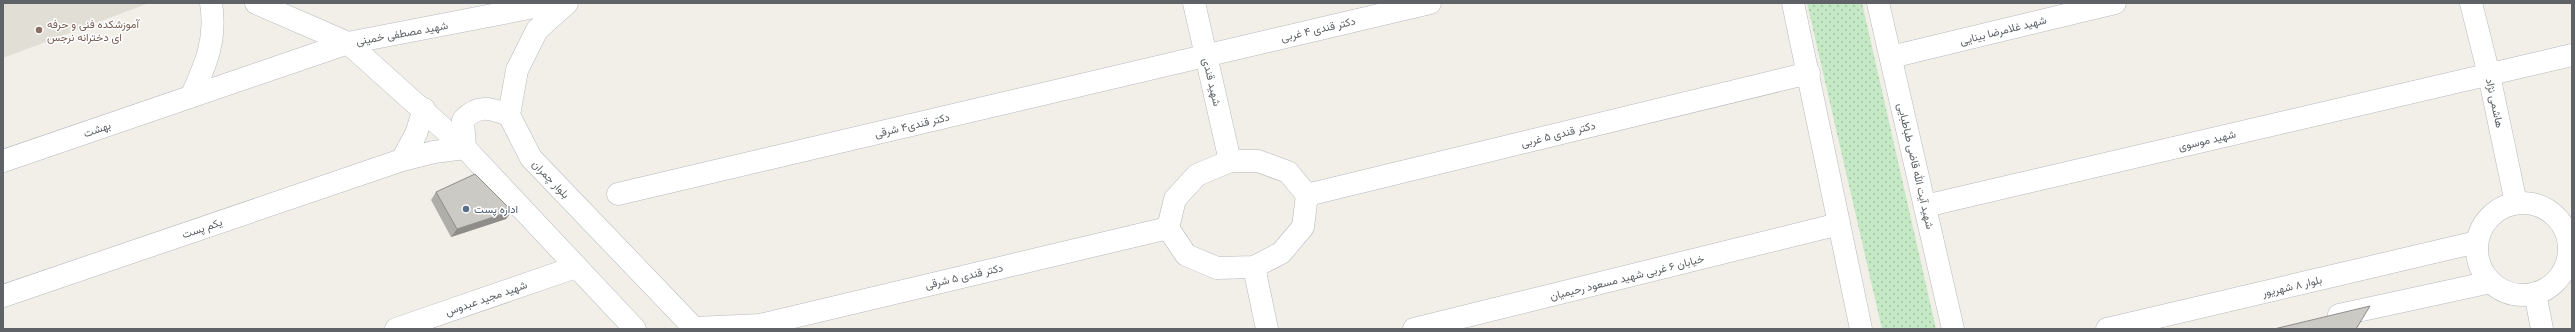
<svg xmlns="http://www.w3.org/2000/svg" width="2575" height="332" font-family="Roboto,Vazirmatn,sans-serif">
<defs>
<pattern id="park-dots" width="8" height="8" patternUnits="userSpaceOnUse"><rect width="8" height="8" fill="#c5e8c5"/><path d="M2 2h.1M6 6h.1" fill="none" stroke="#a3c0a4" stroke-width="1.8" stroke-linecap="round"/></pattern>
</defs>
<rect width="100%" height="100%" fill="#f1efe8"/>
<path fill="#e1ded6" d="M3,3H149L3,58Z"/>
<path fill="url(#park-dots)" d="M1807,3H1862L1936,329H1882Z"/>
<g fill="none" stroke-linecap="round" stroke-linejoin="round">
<defs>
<path id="minor" d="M1194,3L1230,161
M2471,3L2489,75L2516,203
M1891,57L2115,3
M191,97C206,64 217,39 211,3
M424,109L416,134L402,160L434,152L465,148
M3,161L348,43
M1230,161H1258L1288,172L1307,195L1303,227L1281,253L1254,267L1217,268L1186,255L1168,228L1175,199L1197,175Z
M618,194L1430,3
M1307,195L1809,73
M1925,206L2572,55
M1254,267L1267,329
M2535,293L2542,329
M3,296L402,160
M760,325L1168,228
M695,328L760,325L759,329
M396,329L576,267
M1414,329L1839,224"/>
<path id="tertiary" d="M1793,3L1861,329
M1878,3L1953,329
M2477 249a46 46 0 1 1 92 0a46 46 0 1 1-92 0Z
M2339,315L2491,282
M2107,329L2477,242"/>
<path id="secondary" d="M256,3L348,43L555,3
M567,3L537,30L517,70L509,115L531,158L695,329
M348,43L465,148L635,329
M465,148L463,120C478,104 489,108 509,115"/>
</defs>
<use href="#minor" stroke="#b5b8bc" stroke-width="23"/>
<use href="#tertiary" stroke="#b5b8bc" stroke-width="23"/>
<use href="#secondary" stroke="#b6babf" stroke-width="23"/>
<use href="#minor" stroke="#fff" stroke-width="22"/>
<use href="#tertiary" stroke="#fff" stroke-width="22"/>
<use href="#secondary" stroke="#fff" stroke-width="22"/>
</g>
<path fill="#afaea9" d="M436,192L512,211L506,219L451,237L431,200Z"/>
<path fill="#8f8d8a" d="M512,211L506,219L451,237L457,229Z"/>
<path fill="#cccac5" stroke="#8f8d8a" d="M475,174L512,211L457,229L436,192Z
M2370,306L2356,329H2274Z"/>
<circle fill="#8d6e63" stroke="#fff" stroke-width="1.5" cx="39" cy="30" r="4"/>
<circle fill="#5c6f8a" stroke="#fff" stroke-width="1.5" cx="466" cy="209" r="4"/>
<g text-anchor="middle" stroke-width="3" stroke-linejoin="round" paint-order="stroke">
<g font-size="11" fill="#785e54" stroke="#fff" text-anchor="start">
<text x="47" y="28">آموزشکده فنی و حرفه<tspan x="47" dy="13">ای دخترانه نرجس</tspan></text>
</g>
<g font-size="11" fill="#5f6368" stroke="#fff">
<text transform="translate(1318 29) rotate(-13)" y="4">دکتر قندی ۴ غربی</text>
<text transform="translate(2003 30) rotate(-14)" y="4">شهید غلامرضا بینایی</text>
<text transform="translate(402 33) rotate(-10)" y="4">شهید مصطفی خمینی</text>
<text transform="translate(1212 82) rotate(77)" y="4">شهید قندی</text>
<text transform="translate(2495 103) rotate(78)" y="4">هاشمی نژاد</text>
<text transform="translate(912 125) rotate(-13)" y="4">دکتر قندی۴ شرقی</text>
<text transform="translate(97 129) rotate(-19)" y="4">بهشت</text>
<text transform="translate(1558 134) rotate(-14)" y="4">دکتر قندی ۵ غربی</text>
<text transform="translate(2207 140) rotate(-13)" y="4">شهید موسوی</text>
<text transform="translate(1916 166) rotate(77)" y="4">شهید آیت الله قاضی طباطبایی</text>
<text transform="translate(551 179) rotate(46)" y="4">بلوار چمران</text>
<text transform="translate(202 228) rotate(-19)" y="4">یکم پست</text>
<text transform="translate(964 276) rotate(-13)" y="4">دکتر قندی ۵ شرقی</text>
<text transform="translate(1627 277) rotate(-14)" y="4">خیابان ۶ غربی شهید مسعود رحیمیان</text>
<text transform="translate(2292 286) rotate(-13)" y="4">بلوار ۸ شهریور</text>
<text transform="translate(486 298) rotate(-19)" y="4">شهید مجید عبدوس</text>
</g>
<g font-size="11" fill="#4e5e75" stroke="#fff" text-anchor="start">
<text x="474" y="213">اداره پست</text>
</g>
</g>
<rect width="2575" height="332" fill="none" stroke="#5f6368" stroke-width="8"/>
</svg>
